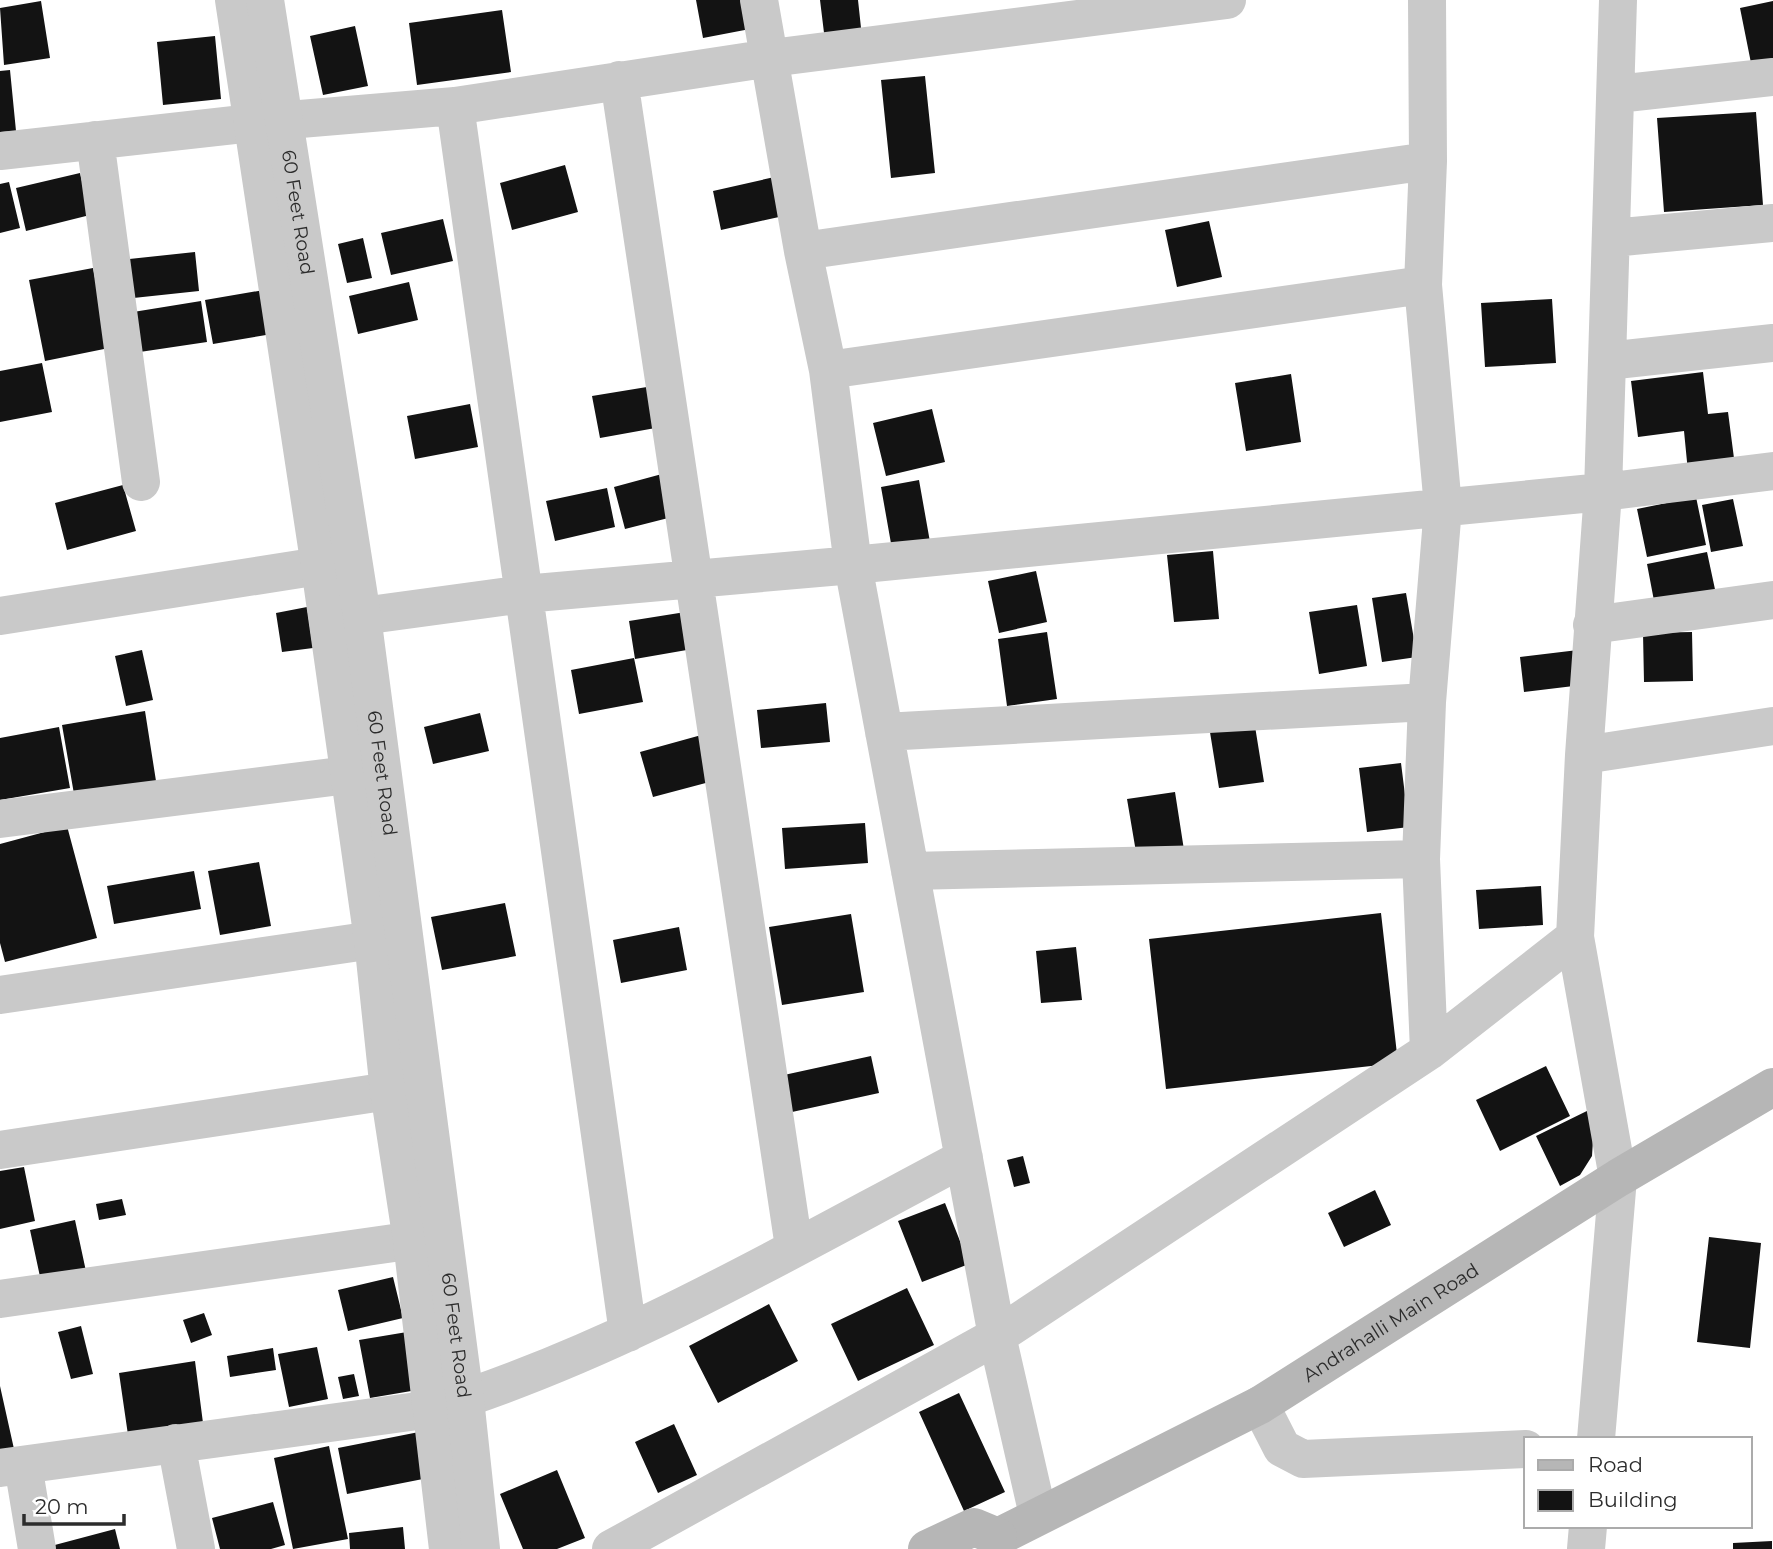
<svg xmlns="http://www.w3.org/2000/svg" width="1773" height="1549" viewBox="0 0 1773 1549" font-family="Montserrat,sans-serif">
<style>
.building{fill:#131313}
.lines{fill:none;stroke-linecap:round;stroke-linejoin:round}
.minor{stroke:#c9c9c9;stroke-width:38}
.tertiary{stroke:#c9c9c9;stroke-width:38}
.secondary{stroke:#b6b6b6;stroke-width:38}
.labels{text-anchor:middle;stroke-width:7;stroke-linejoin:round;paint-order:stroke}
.street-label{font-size:19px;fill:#2c2c2c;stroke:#fff}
</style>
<rect width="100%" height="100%" fill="#fff"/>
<path class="building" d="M696,0H745L750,29L703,38Z
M820,0H858L862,37L825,41Z
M41,1L50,58L4,65L0,8Z
M1773,1V64L1752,68L1740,8Z
M502,10L511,72L417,85L409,23Z
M355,26L368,86L323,95L310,36Z
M215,36L221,99L163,105L157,42Z
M10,70L16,131L0,132V71Z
M925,76L935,173L891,178L881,80Z
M1756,112L1763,205L1664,212L1657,118Z
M565,165L578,212L512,230L500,183Z
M80,173L90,215L26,231L16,188Z
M779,176L788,215L721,230L713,191Z
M9,182L20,228L0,233V184Z
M443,219L453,261L391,275L381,233Z
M1209,221L1222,277L1177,287L1165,230Z
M363,238L372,278L347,283L338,244Z
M195,252L199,291L124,299L120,260Z
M93,268L109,348L45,361L29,280Z
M409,282L418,320L358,334L349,296Z
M264,290L272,334L213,344L205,300Z
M1552,299L1556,363L1485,367L1481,303Z
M201,301L207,342L133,353L127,313Z
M42,363L52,412L0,422V371Z
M1703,372L1708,414L1728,412L1735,466L1688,472L1684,431L1638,437L1631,381Z
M1291,374L1301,442L1246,451L1235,383Z
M653,386L661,427L600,438L592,396Z
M470,404L478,447L415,459L407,416Z
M932,409L945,462L886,476L873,423Z
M673,471L684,514L625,529L614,487Z
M919,480L930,542L892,549L881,487Z
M123,485L136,531L67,550L55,503Z
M607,488L615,527L555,541L546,501Z
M1696,497L1706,545L1647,557L1637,509Z
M1733,499L1743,546L1711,552L1702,505Z
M1213,551L1219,619L1174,622L1167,555Z
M1707,552L1716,594L1655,606L1647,564Z
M1036,571L1047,622L999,633L988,581Z
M1406,593L1417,657L1382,662L1372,598Z
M1357,605L1367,666L1319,674L1309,612Z
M307,607L313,648L282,652L276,613Z
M698,610L704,647L635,659L629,621Z
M1047,632L1057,699L1007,706L998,639Z
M1692,632L1693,681L1644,682L1643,633Z
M142,650L153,700L126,706L115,656Z
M1578,650L1582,685L1524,692L1520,657Z
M634,658L643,702L579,714L571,670Z
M826,703L830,742L761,748L757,710Z
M145,711L156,781L74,794L62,725Z
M480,713L489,751L433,764L424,727Z
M1254,720L1264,782L1219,788L1209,726Z
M59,727L70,788L0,800V738Z
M705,734L717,780L653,797L640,752Z
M1401,763L1409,827L1367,832L1359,768Z
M1175,792L1184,850L1137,858L1127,799Z
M865,823L868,863L785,869L782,828Z
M67,826L97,938L5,962L0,943V844Z
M259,862L271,926L220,935L208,871Z
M194,871L201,909L114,924L107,886Z
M1541,886L1543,925L1479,929L1476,890Z
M505,903L516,956L442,970L431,917Z
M1381,913L1398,1063L1166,1089L1149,939Z
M851,914L864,992L782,1005L769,927Z
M679,927L687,970L621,983L613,940Z
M1076,947L1082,1000L1041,1003L1036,951Z
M871,1056L879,1093L792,1112L784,1075Z
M1546,1066L1570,1116L1500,1151L1476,1100Z
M1595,1107L1592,1156L1580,1175L1560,1186L1536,1136Z
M1023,1156L1030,1183L1014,1187L1007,1160Z
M24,1167L35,1221L0,1229V1171Z
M1375,1190L1391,1225L1344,1247L1328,1213Z
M122,1199L126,1215L99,1220L96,1204Z
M945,1203L969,1264L922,1282L898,1221Z
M75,1220L87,1276L42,1286L30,1230Z
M1709,1237L1761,1243L1750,1348L1697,1342Z
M393,1277L403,1318L348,1331L338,1290Z
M907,1288L934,1345L858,1381L831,1324Z
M769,1304L798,1361L718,1403L689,1346Z
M204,1313L212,1335L191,1343L183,1320Z
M81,1326L93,1374L71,1379L58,1332Z
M413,1331L423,1389L370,1398L359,1340Z
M317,1347L328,1399L289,1407L278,1354Z
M273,1348L276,1370L230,1377L227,1356Z
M195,1361L203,1423L128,1435L119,1373Z
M354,1374L359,1396L343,1399L338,1377Z
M0,1386L14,1449L0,1452Z
M959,1393L1005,1492L964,1511L919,1412Z
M674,1424L697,1475L658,1493L635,1442Z
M419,1432L428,1478L347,1494L338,1448Z
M329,1446L348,1539L293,1549L274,1458Z
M557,1470L585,1538L557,1549H523L500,1494Z
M273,1502L285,1545L271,1549H220L212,1518Z
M403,1527L405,1549H350L349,1533Z
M115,1529L120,1549H52L51,1546Z
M1772,1541V1549H1733V1543Z"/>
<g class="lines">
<path class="minor" d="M759,0L803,251L828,370L853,565L997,1336L1038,1515
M1427,0L1428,161L1423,285L1443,507L1427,702L1421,859L1429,1051
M619,80L794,1247
M1617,94L1773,77
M455,106L628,1333
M95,140L141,482
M0,151L252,123L455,106L771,58L1227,0
M1612,238L1773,223
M803,251L1428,161
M1607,361L1773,343
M828,370L1423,285
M0,616L351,561
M331,624L362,616L524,594L853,565L1603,492L1773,471
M1592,625L1773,600
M884,732L1427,702
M1584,755L1773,726
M0,819L348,775
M910,871L1421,859
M0,995L373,940
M0,1150L389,1091
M0,1299L443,1236
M1260,1405L1282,1448L1303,1459L1526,1449
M1596,1439L1618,1178L1575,937L1584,755L1603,492L1618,0
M176,1443L196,1549
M23,1465L37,1549
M0,1468L432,1409C620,1351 791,1249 964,1158
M611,1549L997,1336L1429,1051L1575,937
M1586,1549L1588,1526"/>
<g class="tertiary">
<path d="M234,0L320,567L373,940L389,1091L412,1241L448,1549"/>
<path id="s1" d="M265,0L362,616L465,1399L481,1549"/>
</g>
<g class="secondary">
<path id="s2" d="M998,1537L1260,1405L1618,1178L1773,1087"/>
<path d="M927,1549L974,1527L998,1537"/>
</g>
</g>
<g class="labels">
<g class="street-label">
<text dy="7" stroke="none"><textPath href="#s1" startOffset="215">60 Feet Road</textPath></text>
<text dy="7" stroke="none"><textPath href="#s1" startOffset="782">60 Feet Road</textPath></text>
<text dy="7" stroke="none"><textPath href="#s2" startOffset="448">Andrahalli Main Road</textPath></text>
<text dy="7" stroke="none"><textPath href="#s1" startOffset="1349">60 Feet Road</textPath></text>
</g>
</g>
<rect x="1524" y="1437" width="228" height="91" fill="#ffffff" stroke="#ababab" stroke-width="2"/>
<rect x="1538" y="1460" width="35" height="10" fill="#b6b6b6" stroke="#ababab" stroke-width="2"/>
<text x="1588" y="1472" font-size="21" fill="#2c2c2c">Road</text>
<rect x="1538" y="1490" width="35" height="21" fill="#131313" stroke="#ababab" stroke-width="2"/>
<text x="1588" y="1507" font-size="21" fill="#2c2c2c">Building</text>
<path d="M24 1514v10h100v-10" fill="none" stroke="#2c2c2c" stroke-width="3.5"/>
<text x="35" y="1514" font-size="21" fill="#2c2c2c" stroke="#ffffff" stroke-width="5" paint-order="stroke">20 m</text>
</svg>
